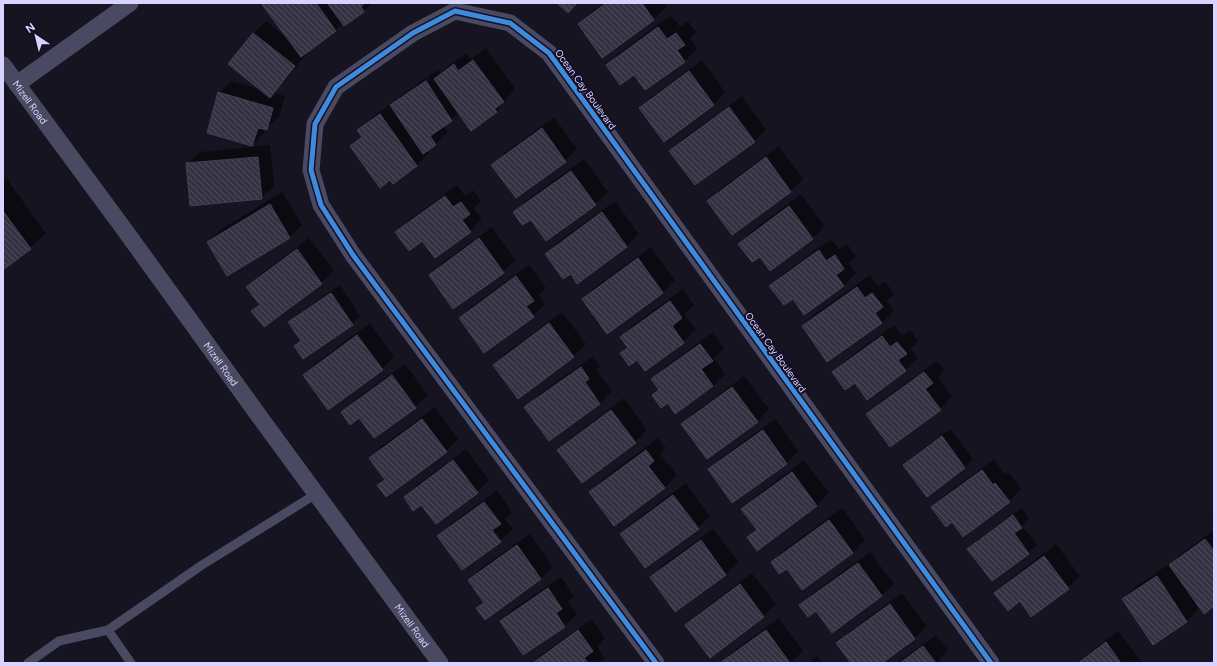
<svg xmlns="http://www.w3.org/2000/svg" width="1217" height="666" viewBox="0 0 1217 666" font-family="Figtree,sans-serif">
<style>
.shadow{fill:#0007;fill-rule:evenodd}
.building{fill:url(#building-back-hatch);stroke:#433f54}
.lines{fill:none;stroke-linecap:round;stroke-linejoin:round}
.service{stroke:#4a4962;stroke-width:9}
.minor{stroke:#4a4962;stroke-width:17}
.cycleway-casing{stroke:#130f26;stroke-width:8}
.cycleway{stroke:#408adc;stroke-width:5}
.labels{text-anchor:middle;stroke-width:4;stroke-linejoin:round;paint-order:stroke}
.street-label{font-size:10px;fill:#d9d4ff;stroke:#130f26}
</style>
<defs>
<pattern id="building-back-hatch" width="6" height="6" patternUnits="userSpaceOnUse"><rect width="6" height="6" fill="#343243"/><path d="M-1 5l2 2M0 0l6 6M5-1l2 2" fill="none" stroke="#514f5f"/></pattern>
</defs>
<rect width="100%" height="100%" fill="#161421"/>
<path class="shadow" d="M262,3H372L364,11L344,25L343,23L336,30L305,52L307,53L282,85L274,93L285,96L279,117L265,129L264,133L252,145L219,93L231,81L260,89L229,64L254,33L266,21L287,38Z
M603,3H663L666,7L654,19L602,56L579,24L591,12Z
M671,15L680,27L688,21L696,32L690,39L697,49L685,61L646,89L634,73L607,65L619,53Z
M486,48L515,89L507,97L508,99L496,111L459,113L451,120L444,126L448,132L436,144L427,150L429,153L417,165L393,182L351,146L362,135L359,130L371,118L393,102V103L404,93L438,70L441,73L447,67L466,53L471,59ZM429,78L430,79L404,97V94Z
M702,60L725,92L713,105L640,108L653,96Z
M742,96L766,129L754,142L671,151L683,139Z
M554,117L577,149L565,161L516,197L493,165L505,153Z
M270,145L274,186L261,198L187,164L200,152Z
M779,146L803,179L791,191L732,234L708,201L720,189Z
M584,159L608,192L595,204L531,218L514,212L527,200Z
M6,178L46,233L30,248L3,268V180Z
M457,185L465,196L473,190L481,201L474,208L482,219L470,231L422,240L397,233L409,220Z
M282,192L302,225L290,237L227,275L208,242L220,230Z
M801,194L825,226L813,238L770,270L760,255L739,244L751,232Z
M615,201L639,234L627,246L578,282L571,273L546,254L558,242Z
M492,227L515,260L503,272L430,275L442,263Z
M309,238L334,271L321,283L264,326L253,311L260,304L248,287L260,275Z
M831,239L839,249L847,244L856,256L849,263L856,273L844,285L805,313L793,297L771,286L783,274Z
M651,247L675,280L663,292L607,332L583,299L595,287Z
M529,265L546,288L539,295L545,304L533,316L460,318L472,306Z
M870,275L878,286L885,281L894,294L887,301L894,311L882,323L803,326L815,314Z
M340,285L360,316L352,324L303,357L296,346L302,340L289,322L298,314Z
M683,289L694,305L684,314L696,330L683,342L646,369L637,358L622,353L628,347L621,337L633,325Z
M562,312L586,344L573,357L494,365L506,353Z
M370,323L394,357L382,369L328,408L304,375L316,363Z
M894,325L902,336L910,330L918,341L911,349L918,358L905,370L855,382L833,372L846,360Z
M713,332L724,348L714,358L725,374L713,386L676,412L668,402L653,396L660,389L653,379L665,367Z
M593,356L600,366L596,370L612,391L600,403L549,440L526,407L538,395Z
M937,361L944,370L938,377L952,397L940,409L868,414L880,402Z
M405,364L428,395L415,407L342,412L355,400Z
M744,376L769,409L757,422L683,424L695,412Z
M624,398L647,430L635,442L558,450L571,438Z
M435,407L458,439L446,451L378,485L385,478L370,458L382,446Z
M775,419L798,451L786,464L709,469L722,457Z
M950,429L973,459L965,467L927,496L904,465L912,457Z
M658,438L666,448L660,454L677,475L665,488L590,492L602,480Z
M466,449L489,480L477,492L421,503L405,498L417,485Z
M994,459L1005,474L1008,472L1021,489L1009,502L952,521L933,508L945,495Z
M804,460L829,493L817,505L758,549L749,537L757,528L743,509L755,497Z
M686,483L710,516L698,528L621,534L633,522Z
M497,490L512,512L505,519L513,529L500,541L462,568L439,536L451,524Z
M842,508L865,540L853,552L803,589L787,568L772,562L784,550Z
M1022,508L1029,519L1022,526L1037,545L1028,553L992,580L969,549L977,540Z
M1214,516V524L1211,520Z
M713,529L738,562L726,574L675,611L651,578L663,565Z
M1214,530V605L1197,602L1195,603L1199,609L1187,621L1153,644L1123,599L1135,587L1169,564L1170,565L1182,553Z
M530,534L553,567L541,579L478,608L484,602L469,581L481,568Z
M1056,544L1080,576L1068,588L1020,600L995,593L1008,581Z
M870,552L894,584L881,596L816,610L801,605L813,593Z
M752,573L776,604L763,616L687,625L699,613Z
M561,577L574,596L568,602L577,614L564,626L523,654L501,621L513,609Z
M902,593L927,626L915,638L880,663H852L838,643L850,631Z
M779,618L803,651L790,663H721L730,654Z
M591,619L605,638L597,647L605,658L600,663H533L540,656Z
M1118,631L1142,662L1141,663H1076Z
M936,635L948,650L939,659L941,663H897Z
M817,656L822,663H808Z"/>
<path class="building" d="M261,3H316L336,31L301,57Z
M327,3H365L361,6L364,12L344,26Z
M557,3H577L568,13Z
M606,3H642L654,20L602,58L578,24Z
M658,27L667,39L676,33L685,45L677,50L685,62L645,90L634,75L620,85L606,65Z
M253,33L295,66L270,98L228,64Z
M473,60L504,102L494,109L497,112L471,131L434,79L454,64L458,71Z
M689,71L714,105L664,142L639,108Z
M426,81L452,121L430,136L436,145L423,154L390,105Z
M218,92L273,108L267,130L258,128L252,146L207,133Z
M729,107L755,142L695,185L669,151Z
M380,114L417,166L393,184L390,180L380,188L350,146L362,137L357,130Z
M542,128L566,162L516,198L491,165Z
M258,157L262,199L190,206L186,163Z
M766,157L791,192L732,235L707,201Z
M571,171L596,205L546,241L531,220L522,225L513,212Z
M445,196L453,207L461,202L470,214L462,220L471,232L435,258L422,241L409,251L395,232Z
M270,204L290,238L227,276L207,242Z
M789,206L813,239L770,271L760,257L752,262L738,244Z
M3,211L31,249L3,270Z
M602,212L627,247L577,284L571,274L563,279L545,254Z
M479,238L504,273L453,309L429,275Z
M297,249L322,284L264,327L251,311L260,305L246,287Z
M819,250L826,261L835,255L844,269L836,275L844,286L804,315L793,299L784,305L769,286Z
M638,258L663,293L607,334L582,299Z
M516,276L534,301L526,306L534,317L484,353L459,318Z
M857,287L865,298L872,293L883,307L875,313L882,323L827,362L802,326Z
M331,293L353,325L303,359L294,346L301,341L288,322Z
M670,301L682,318L672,326L684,343L645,371L637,360L629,366L620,353L628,348L620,337Z
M549,323L574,357L518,399L493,365Z
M357,335L383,370L328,410L303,375Z
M882,336L890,347L897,342L907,354L898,360L906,371L867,400L855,383L845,390L832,372Z
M700,344L713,361L701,369L713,386L675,414L668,403L661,408L652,395L659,390L651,379Z
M581,367L589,379L585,382L600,404L549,441L524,407Z
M924,372L933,383L925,389L941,410L890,447L866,414Z
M392,375L416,408L374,438L359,418L350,425L341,412Z
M732,387L758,422L707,459L681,424Z
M611,410L636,443L582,483L557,450Z
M422,419L447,452L386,497L377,485L385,480L369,458Z
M763,430L787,464L732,503L708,469Z
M942,436L965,468L927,497L903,465Z
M646,450L654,461L648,466L665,488L614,526L589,492Z
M453,460L478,493L436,524L421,505L413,511L404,497Z
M982,470L993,485L995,483L1010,502L963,537L952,522L946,527L931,507Z
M792,472L817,506L757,551L747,537L757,530L741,509Z
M673,495L699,529L645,568L620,534Z
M484,502L501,524L492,530L501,542L462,570L437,536Z
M1013,515L1022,528L1014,533L1029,554L992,581L967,549Z
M829,520L853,553L802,590L787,569L779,574L771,562Z
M1205,539L1214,551V606L1204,614L1169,565Z
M701,540L726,575L675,612L650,577Z
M517,545L541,579L485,620L476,608L484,603L468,580Z
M1044,556L1069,589L1031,617L1020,601L1008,611L994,593Z
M858,563L882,596L832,633L816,611L808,617L799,605Z
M1157,576L1187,622L1153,645L1122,599Z
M740,584L764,617L710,658L685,625Z
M548,588L562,609L556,613L565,627L523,655L500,621Z
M890,604L915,639L882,663H851L836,643Z
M578,630L593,651L584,658L588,663H533Z
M766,630L790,663H720Z
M1106,642L1121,663H1078Z
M923,646L936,663H900Z"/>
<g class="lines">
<path class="service" d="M108,630L131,663
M28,663L59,641L108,630L202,565L316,494"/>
<g class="minor">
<path id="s1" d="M3,65L124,229L259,416L440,663"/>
<path d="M17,84L130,3"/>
<path d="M656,663L353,255L321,205L311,170L315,124L336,87L413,33L455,11L510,23L549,53L991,663"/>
</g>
<defs>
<path id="cycleway" d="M656,663L353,255L321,205L311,170L315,124L336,87L413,33L455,11L510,23L549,53L991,663"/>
</defs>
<use href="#cycleway" class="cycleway-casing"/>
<use href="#cycleway" class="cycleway"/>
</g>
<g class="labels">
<g class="street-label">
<text transform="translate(586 89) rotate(54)" y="4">Ocean Cay Boulevard</text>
<text dy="4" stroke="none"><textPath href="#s1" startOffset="46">Mizell Road</textPath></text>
<text transform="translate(776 352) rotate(54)" y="4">Ocean Cay Boulevard</text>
<text dy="4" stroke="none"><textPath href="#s1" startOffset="370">Mizell Road</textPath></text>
<text dy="4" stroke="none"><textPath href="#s1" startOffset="694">Mizell Road</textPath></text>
</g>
</g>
<rect width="1217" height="666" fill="none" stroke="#d9d4ff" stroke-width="8"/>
<g transform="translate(36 36) rotate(325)" stroke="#130f26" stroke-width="3" paint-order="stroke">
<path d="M0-3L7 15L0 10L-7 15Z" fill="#d9d4ff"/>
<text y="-6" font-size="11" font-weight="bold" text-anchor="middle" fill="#d9d4ff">N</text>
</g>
</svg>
